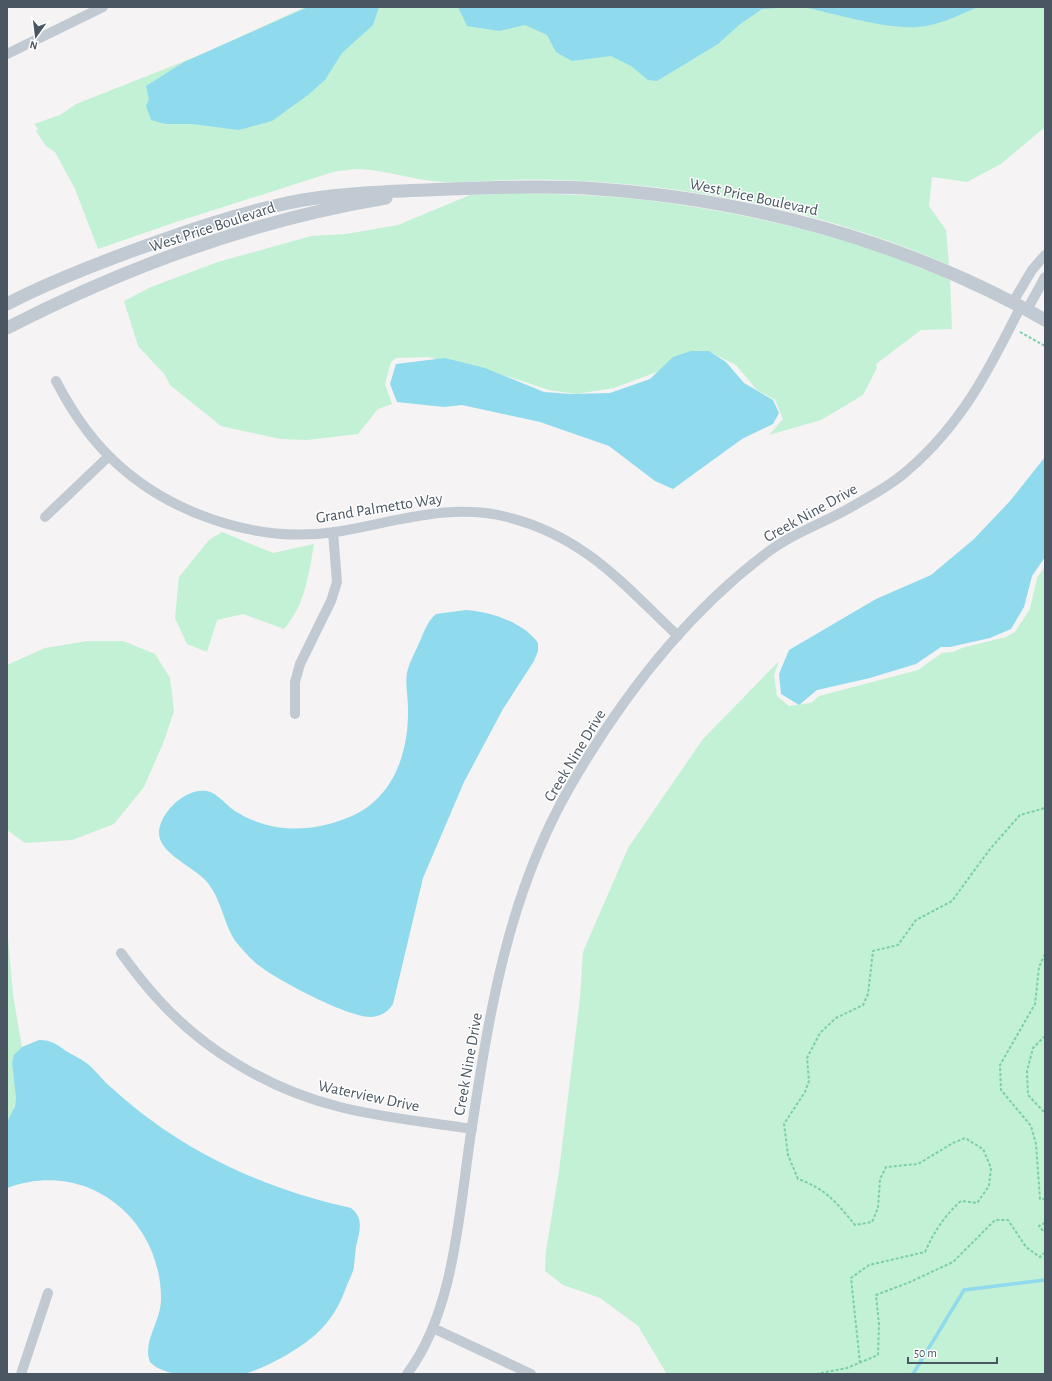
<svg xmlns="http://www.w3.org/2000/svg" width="1052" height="1381" viewBox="0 0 1052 1381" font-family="'Alegreya Sans',sans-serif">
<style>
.green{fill:#c3f1d5}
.water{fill:#90daee}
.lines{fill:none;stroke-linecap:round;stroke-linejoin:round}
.stream{stroke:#90daee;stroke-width:3.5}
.path{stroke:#7ad0a6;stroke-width:2;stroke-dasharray:3 2;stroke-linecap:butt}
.minor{stroke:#c1cad2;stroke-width:10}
.tertiary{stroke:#c1cad2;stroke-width:13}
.labels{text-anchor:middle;stroke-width:3;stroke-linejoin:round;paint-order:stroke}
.street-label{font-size:16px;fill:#4a5661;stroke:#fff}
</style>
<rect width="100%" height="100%" fill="#f5f3f3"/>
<path class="green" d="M305,7H1045V127L1001,164L967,182L932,177L929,206L946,230L949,265C834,215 709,188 584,181C560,180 535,179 511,180C489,180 467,183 445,182C416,181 387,170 358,169C350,169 341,171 333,172L176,222L98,249L75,189L55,152L46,146L36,131L38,129L34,124L60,115L76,104L205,53Z
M512,193C556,194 601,195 645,200C719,209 791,224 862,246C892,255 921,268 950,280L952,329L921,330L876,364L877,368L863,395L821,420L769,435L783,419L775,400L757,390L736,365L710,352L614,388L576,394L549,390L513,378L460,366L428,357L396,358L391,362L385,384L392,404L378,409L358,434L307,440L280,439L221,426L170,385L165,375L138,346L124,301L151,287L218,262L311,236L346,234L398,225L470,195Z
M222,532L273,553L314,544C309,573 305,606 284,629L243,614L217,620L207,652L187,644L175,618L179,577L209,540Z
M1045,566V1374H667L638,1326L600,1298L563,1285L545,1271L546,1251L559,1171L580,998L583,952L628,848L703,739L779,661L774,675L777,696L789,706L811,703L819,696L918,670L942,653L953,652L962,648L1006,637L1015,632L1030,609L1037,578Z
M88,641H123L155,654L170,678L174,711L164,741L144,787L114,824L72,840L25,843L7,830V665L45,648Z
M7,926L13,995L22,1047C4,1067 18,1076 16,1098C15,1107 11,1114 7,1122Z"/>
<path class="water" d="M308,7H379L373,25L342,53L325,80L308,95L272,121L239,130L192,124H166L151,120L146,106L149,99L146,86L184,62Z
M458,7H796L762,9L739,25L718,44L657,81L648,80L631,66L611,56L572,61L556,52L547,35L525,25L499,31L467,26Z
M803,7H978C959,15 938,26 917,27C883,29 837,14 803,7Z
M691,351H709L726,362L744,383L773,400L779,413L773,424L742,439L673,489L655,481L609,446L540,422L462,405L444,407L397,402L390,384L396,364L445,358L485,368L544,392L571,394L610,393L650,379L673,357Z
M1045,457V557L1032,576L1024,607L1011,629L990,638L950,647H941L916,664L870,678L817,690L799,705L781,694L779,674L789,650L876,599L931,575L974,539L1010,501Z
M466,610C491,612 523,622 538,643V651L534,661L503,709L464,782L423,878L393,1004C388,1012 380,1017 370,1017C346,1016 281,982 261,967C252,961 243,950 236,942C223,923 222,900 207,882C193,865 152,852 160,826C165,808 187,788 207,791C216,792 227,806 235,811C271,834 313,833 352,816C394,797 409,752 408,708C408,697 405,684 407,673C409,662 416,651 420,641C425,630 427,622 436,614Z
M39,1040C52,1040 56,1044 66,1051C74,1056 82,1059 89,1065C98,1073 104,1082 113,1089C181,1151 262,1188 351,1208C365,1219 359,1232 356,1247C355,1253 355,1259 354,1265C354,1271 350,1278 347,1285C334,1322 316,1338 283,1357C269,1364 256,1372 241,1374C228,1376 214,1374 202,1374C184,1374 164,1376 150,1362C142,1342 161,1321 161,1300C162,1218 86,1158 7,1188V1122L15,1106L16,1097L12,1063L14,1055L22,1047Z"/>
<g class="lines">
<path class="stream" d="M913,1374L964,1290L1045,1280"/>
<path class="path" d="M1020,332L1045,346
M1045,954L1039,967L1035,1004L1000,1065L1001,1090L1031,1126L1036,1144L1040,1199H1045
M1045,1036L1033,1048L1027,1071L1028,1095L1045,1113
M1045,1223L1039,1226L1045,1233
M860,1363L851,1278L869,1265L925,1252C934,1232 944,1216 961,1201L977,1203L989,1186L991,1168L983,1149L965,1138L953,1143L918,1164L886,1167L880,1179L878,1208L872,1222L855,1225C836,1202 826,1189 798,1179L788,1155L784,1124L805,1092L809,1081L807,1058L820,1033L836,1018L863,1005L868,994L873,951L898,945L916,920L952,901L990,849L1020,815L1045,808
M816,1374L847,1368L878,1355L879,1324L876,1295L910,1282L953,1262L995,1220H1008L1026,1247L1040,1257L1045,1252"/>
<path class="minor" d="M7,54L103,7
M1013,302L1032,270L1045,255
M1027,310L1045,277
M56,381C70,408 86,433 108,455C164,512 255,544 335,532C392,523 449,502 507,517C584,536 623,584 678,636
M45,517L109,456
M295,714V682L300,664L331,601L337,582L333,532
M121,953C132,968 144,984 157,998C204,1051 271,1090 340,1107C383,1118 428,1122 472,1129
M433,1328L531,1374
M21,1374L48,1293
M407,1374C455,1311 459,1210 471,1133C489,1014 507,899 567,792C617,704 683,617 764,555C793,532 828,522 860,502C876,493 894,483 908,470C962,424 990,368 1021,306"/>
<path class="tertiary" d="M7,304C55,279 106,260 157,242C204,225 253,209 303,200C352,192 400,191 449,189C494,187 539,186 585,188C746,198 904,240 1045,320
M7,328C126,267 253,220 386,198"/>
</g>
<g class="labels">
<g class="street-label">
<text transform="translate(754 196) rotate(12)" y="6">West Price Boulevard</text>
<text transform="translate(212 226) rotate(-18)" y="6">West Price Boulevard</text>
<text transform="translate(379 507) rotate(-9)" y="6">Grand Palmetto Way</text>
<text transform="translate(810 512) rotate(-29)" y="6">Creek Nine Drive</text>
<text transform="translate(574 755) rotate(-59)" y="6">Creek Nine Drive</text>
<text transform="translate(467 1064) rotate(-80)" y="6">Creek Nine Drive</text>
<text transform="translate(369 1095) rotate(12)" y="6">Waterview Drive</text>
</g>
</g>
<rect width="1052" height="1381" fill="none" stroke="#4a5661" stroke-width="16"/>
<g transform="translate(36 36) rotate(194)" stroke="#ffffff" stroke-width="3" paint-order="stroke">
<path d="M0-3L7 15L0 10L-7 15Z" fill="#4a5661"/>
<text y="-6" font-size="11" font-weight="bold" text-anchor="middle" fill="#4a5661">N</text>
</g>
<path d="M908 1357v6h89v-6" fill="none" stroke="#4a5661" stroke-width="2"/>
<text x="914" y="1357" font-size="12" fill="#4a5661" stroke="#ffffff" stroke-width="3" paint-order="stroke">50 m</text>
</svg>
